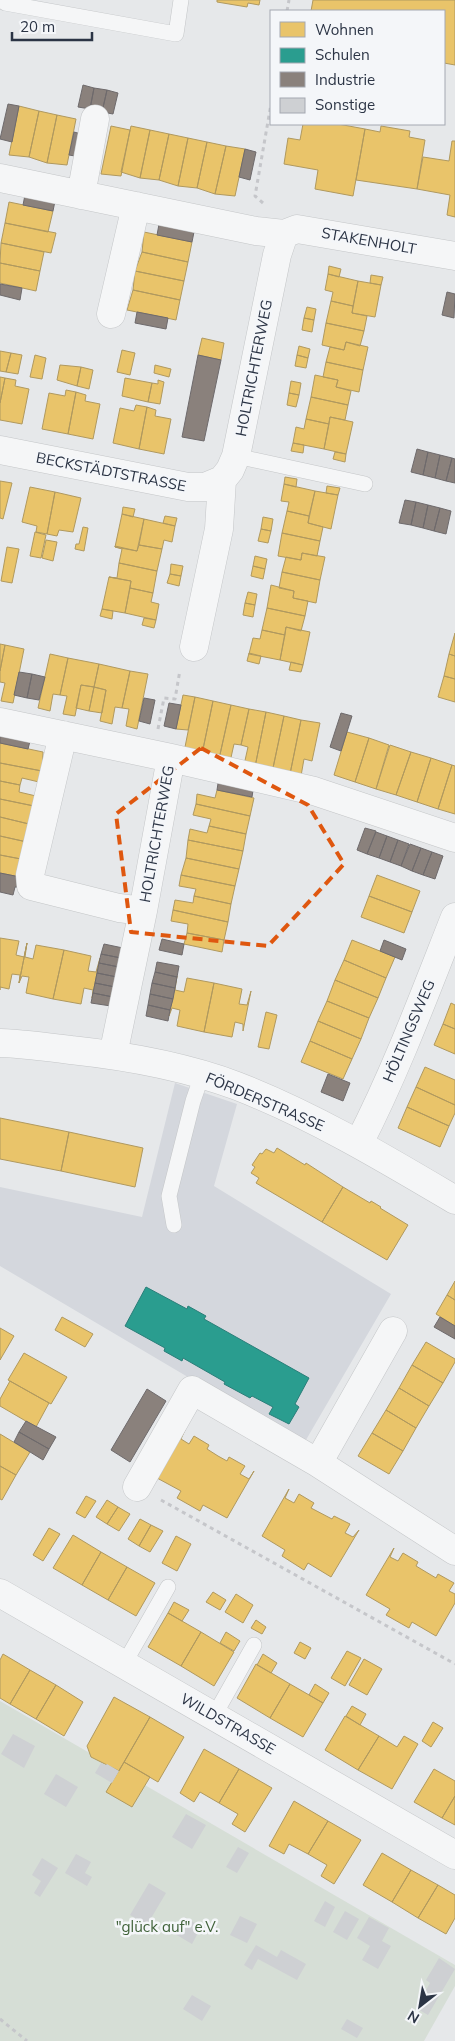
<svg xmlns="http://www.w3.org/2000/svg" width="455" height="2041" viewBox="0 0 455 2041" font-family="Mulish,sans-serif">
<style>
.built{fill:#d4d7dd}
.green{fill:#d6ded6}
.homes{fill:#e9c46a;stroke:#b0995f}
.schools{fill:#2a9d8f;stroke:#2a7e79}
.industry{fill:#8a817c;stroke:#6e6a6c}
.building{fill:#ced0d3}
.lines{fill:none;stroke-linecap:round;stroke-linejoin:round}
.lane-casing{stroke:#c4c6c8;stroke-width:16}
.street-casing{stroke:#c4c6c8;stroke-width:29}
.path{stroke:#c5c6ca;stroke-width:3;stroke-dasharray:4 4;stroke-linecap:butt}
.lane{stroke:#f5f6f7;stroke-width:15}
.street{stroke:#f5f6f7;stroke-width:28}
.marked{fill:none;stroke:#df570f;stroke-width:4;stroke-dasharray:10 6;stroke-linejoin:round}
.labels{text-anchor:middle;stroke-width:5;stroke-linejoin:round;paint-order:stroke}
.street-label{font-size:15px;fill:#2b3445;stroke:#f4f6f9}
.park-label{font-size:15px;fill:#3f6138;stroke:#f4f6f9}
</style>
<rect width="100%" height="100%" fill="#e6e8ea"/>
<path class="built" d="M175,1083L237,1104L214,1186L391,1294L303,1445L0,1266V1187L142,1217Z"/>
<path class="green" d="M0,1701L455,1965V1986L424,2041H0Z"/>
<path class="homes" d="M217,0H260L259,5L248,3L247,7L217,2Z
M313,0H455V65L444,63V11H311Z
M19,106L39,111L29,157L9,155Z
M39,111L57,115L47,163L29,157Z
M57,115L76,119L67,165L47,163Z
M303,124H338L365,129L353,196L315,189L318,170L284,164L288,138L300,140Z
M111,126L130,130L121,176L101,174Z
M131,126L150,130L140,178L121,172Z
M381,126L410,131L409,137L425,140L417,189L356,180L365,129L380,132Z
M150,130L169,134L159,180L140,178Z
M169,134L188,138L178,186L159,180Z
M188,138L207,142L197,188L178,186Z
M452,141H455V217L447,215L450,195L417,189L423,157L449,161Z
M207,142L226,146L215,194L197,188Z
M226,146L245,149L235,196L215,194Z
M9,202L53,211L48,232L5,223Z
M5,223L56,233L51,253L1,243Z
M144,232L192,242L188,262L142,252Z
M1,243L44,252L40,271L0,263Z
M142,252L188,262L184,281L135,271Z
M0,263L40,271L36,291L0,283Z
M329,266L341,269L339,277L328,274Z
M135,271L184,281L180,300L133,290Z
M328,274L358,281L353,306L331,301L333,292L325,290Z
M371,275L383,277L381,285L370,283Z
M358,281L381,285L375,317L352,313Z
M133,290L180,300L176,320L127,310Z
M331,301L353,306L352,313L367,316L364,331L326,323Z
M307,307L316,309L314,320L304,318Z
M304,318L314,320L312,332L302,330Z
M326,323L364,331L360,346L346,342L344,350L322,345Z
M202,338L224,343L221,360L198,355Z
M346,342L368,347L363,370L326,362L330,347L344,350Z
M299,346L310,349L308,358L297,355Z
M122,350L135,353L130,375L117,372Z
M0,351L11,353L6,372L0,371Z
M11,353L22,355L18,374L6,372Z
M35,355L46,358L42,379L30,377Z
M297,355L308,358L306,368L295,366Z
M326,362L363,370L359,392L336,387L338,380L323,377Z
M60,365L81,367L77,386L57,380Z
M155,365L171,369L169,377L154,373Z
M81,367L93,370L89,389L77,386Z
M315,375L338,380L336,387L351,391L348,405L311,397Z
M0,377L5,378L0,403Z
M5,378L16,380L15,386L29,389L22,424L0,420V403Z
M125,378L152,383L148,402L122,396Z
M158,380L164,382L160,404L148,402L152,383L158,384Z
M291,381L301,383L299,395L289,393Z
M66,390L76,392L68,434L42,429L49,393L65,396Z
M76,392L86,395L85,401L100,404L93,439L68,434Z
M289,393L299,395L296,407L287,405Z
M311,397L348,405L345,420L330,417L329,424L306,419Z
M136,405L147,407L139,449L113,443L120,408L134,411Z
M147,407L156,410L155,416L171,419L164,454L139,449Z
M330,417L353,422L346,454L324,449Z
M306,419L329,424L324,449L293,443L296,427L304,429Z
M293,443L304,445L303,453L291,451Z
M335,452L346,454L345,462L333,459Z
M285,477L297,479L296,487L284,484Z
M0,481L12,483L3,519L0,518Z
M284,484L315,491L309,516L287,511L289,502L281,501Z
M327,486L340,488L338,495L326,493Z
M30,487L55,492L47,534L36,532L37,526L22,522Z
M315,491L338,495L331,529L308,523Z
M55,492L81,498L73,532L59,530L57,536L47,534Z
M123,507L135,509L133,517L122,514Z
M287,511L309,516L308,523L323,527L320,541L282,533Z
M122,514L144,519L137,551L115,547Z
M165,516L177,518L175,526L163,523Z
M263,517L273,519L271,531L261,529Z
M144,519L175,526L172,542L164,540L162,549L139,545Z
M83,527L88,528L84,551L75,549L76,544H79Z
M261,529L271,531L268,543L258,541Z
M35,532L46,535L41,558L30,556Z
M282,533L320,541L317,556L302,553L301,560L278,556Z
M46,540L57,542L53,561L42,558Z
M139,545L162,549L157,571L119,563L122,549L115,547V546L137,551Z
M7,547L19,549L12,583L1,581Z
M302,553L325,557L320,580L282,572L286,557L301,560Z
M255,556L267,559L265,569L253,566Z
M119,563L157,571L153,593L130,588L131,581L109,577L117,578Z
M171,564L183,566L181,576L170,574Z
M253,566L265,569L263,579L251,576Z
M282,572L320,580L316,603L293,598L294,591L279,588Z
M170,574L181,576L179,586L167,583Z
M109,577L131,581L125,613L102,609Z
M271,585L294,591L293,598L308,601L305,616L267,608Z
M130,588L153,593L151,602L159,604L156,620L125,613Z
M248,592L257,594L255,605L245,603Z
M245,603L255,605L253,617L243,615Z
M267,608L305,616L301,631L286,627L285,635L262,630Z
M102,609L113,611L112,619L100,616Z
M144,618L156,620L154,628L142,625Z
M286,627L310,632L303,665L280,660Z
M262,630L285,635L280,660L249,654L253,638L260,639Z
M455,633V656L449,654Z
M0,644L5,645L0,671Z
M5,645L24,649L13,703L1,701L5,683L0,682V671Z
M249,653L261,656L259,664L247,661Z
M50,654L68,658L60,695L53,694L50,711L38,708Z
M449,654L455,656V679L444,676Z
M68,658L99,664L94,687L81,685L75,716L63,714L67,696L60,695Z
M291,662L303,665L301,672L289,670Z
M99,664L130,671L122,708L115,707L112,724L100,721L106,690L94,687Z
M130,671L148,674L137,729L126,726L129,709L122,708Z
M444,676L455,679V702L438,697Z
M81,685L94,687L89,711L76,708Z
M94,687L106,690L102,713L89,711Z
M183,695L195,697L188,730L176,729Z
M195,697L213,701L202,754L184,752Z
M213,701L231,705L219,759L202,754Z
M231,705L249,709L241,745L234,744L230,762L219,759Z
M249,709L266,712L255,767L244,765L248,747L241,745Z
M266,712L284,716L273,768L255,767Z
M284,716L301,720L290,774L273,768Z
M301,720L320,723L312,761L304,759L301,776L290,774Z
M347,732L369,738L355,782L334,775Z
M369,738L389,745L376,789L355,782Z
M0,743L43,752L42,771L0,763Z
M390,745L411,752L396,795L376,789Z
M411,752L431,758L417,802L396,795Z
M431,758L452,765L438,809L417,802Z
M0,763L42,771L39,782L22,778L20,785L0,781Z
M452,765L455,766V814L438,809Z
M0,781L20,785L19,792L36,796L34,806L0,799Z
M217,790L254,798L250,816L196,804L197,794L215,798Z
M0,799L34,806L29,824L0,817Z
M196,804L250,816L246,834L209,826L211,819L193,815Z
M0,817L29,824L27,842L0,836Z
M209,826L246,834L243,851L188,840L190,829L207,833Z
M0,836L27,842L21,859L0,855Z
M188,840L243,851L239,869L186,858Z
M0,855L21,859L20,877L0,873Z
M186,858L239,869L235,886L181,875Z
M181,875L235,886L231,904L194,896L196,889L179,886Z
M377,875L420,891L412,912L369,896Z
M194,896L231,904L228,922L173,910L175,900L193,903Z
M369,896L412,912L404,933L361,917Z
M173,910L228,922L224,940L187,933L188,924L171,921Z
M187,933L224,940L222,952L184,944Z
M0,938L19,941L16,955L24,957L27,943L19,983L20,975L12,974L9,989L0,987V990Z
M352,940L395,957L386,978L344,960Z
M27,943L25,957L33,959L36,945L64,950L53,999L26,993L29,977L22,976L19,983Z
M64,950L91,956L88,971L96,972L100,958L92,998L93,990L84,988L81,1004L53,999Z
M344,960L386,978L378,998L335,980Z
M177,976L175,990L184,992L187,978L214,983L204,1032L177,1026L180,1010L172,1008L169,1016Z
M335,980L378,998L369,1018L327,1001Z
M214,983L242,989L239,1004L247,1005L251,991L243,1031V1024L235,1022L232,1037L204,1032Z
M327,1001L369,1018L361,1039L318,1021Z
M451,1003L455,1005V1029L443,1024Z
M266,1012L277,1015L269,1049L258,1047Z
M318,1021L361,1039L352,1059L310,1041Z
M443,1024L455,1029V1054L434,1045Z
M310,1041L352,1059L343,1079L301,1062Z
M425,1067L455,1080V1105L416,1087Z
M416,1087L455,1105V1113L449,1126L407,1107Z
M407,1107L449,1126L440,1147L398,1128Z
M0,1118L69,1132L61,1171L0,1159Z
M69,1132L143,1148L135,1187L61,1171Z
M277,1148L305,1165L306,1163L343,1187L322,1222L256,1183L259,1178L251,1173L255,1167L252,1165L260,1153L262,1154L266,1149L274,1153Z
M343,1187L370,1203L371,1201L381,1207L380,1208L408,1225L387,1260L322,1222Z
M455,1281V1300L447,1295Z
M447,1295L455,1300V1326L436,1314Z
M62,1317L93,1334L85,1347L55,1330Z
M0,1328L14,1336L0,1360Z
M426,1342L455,1359V1362L443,1383L412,1365Z
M24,1353L67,1377L51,1404L8,1380Z
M412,1365L443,1383L429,1406L399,1388Z
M10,1381L49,1403L36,1427L0,1406V1399Z
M399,1388L429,1406L416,1428L386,1410Z
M386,1410L416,1428L403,1451L372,1433Z
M185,1430L181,1439L189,1444L194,1436L209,1445L207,1449L218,1456L227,1461L229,1457L245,1466L240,1474L249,1479L254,1471L227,1518L203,1505L200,1511L177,1498L181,1491L157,1478Z
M372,1433L403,1451L389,1474L358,1456Z
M0,1434L30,1452L16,1475L0,1466Z
M0,1466L16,1475L2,1500L0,1499Z
M289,1489L285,1498L294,1503L299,1494L314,1503L311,1508L332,1519L334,1516L350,1524L345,1533L353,1537L359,1530L331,1577L308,1563L304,1570L282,1556L285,1550L262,1536Z
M86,1496L96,1501L85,1518L76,1513Z
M107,1500L118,1507L107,1524L96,1517Z
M118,1507L130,1514L119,1531L107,1524Z
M140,1519L151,1525L139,1546L128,1539Z
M151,1525L163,1531L150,1552L139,1546Z
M49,1528L60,1534L43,1561L33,1555Z
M73,1535L101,1552L82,1585L53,1568Z
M176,1536L191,1544L177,1571L162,1563Z
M394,1548L390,1557L398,1561L403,1553L418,1562L416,1566L436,1578L438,1574L454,1583L449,1591L455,1594V1603L436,1636L412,1622L409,1628L386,1615L390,1609L366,1595Z
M101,1552L127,1567L108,1600L82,1585Z
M127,1567L155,1583L136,1616L108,1600Z
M213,1592L226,1600L220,1610L206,1602Z
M236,1594L253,1605L243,1623L225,1612Z
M174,1602L189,1610L182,1621L168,1613Z
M168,1613L201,1632L181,1666L148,1647Z
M256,1620L266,1627L262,1634L251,1628Z
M201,1632L234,1652L214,1686L181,1666Z
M226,1632L240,1641L234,1651L220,1643Z
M300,1642L311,1648L305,1659L294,1653Z
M347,1651L361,1658L345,1686L331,1678Z
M3,1654L30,1670L10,1704L0,1698V1660Z
M263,1654L277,1663L271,1673L257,1665Z
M364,1659L382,1669L367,1695L349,1685Z
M256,1664L290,1684L270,1718L237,1698Z
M30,1670L56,1685L36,1719L10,1704Z
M290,1684L323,1703L303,1737L270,1718Z
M315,1684L329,1693L323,1703L309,1695Z
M56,1685L83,1702L64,1736L36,1719Z
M114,1697L150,1717L119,1771L91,1757L87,1746Z
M352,1706L366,1714L360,1725L346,1716Z
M345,1716L379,1736L358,1770L325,1750Z
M150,1717L184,1737L158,1782L124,1762Z
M433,1722L443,1728L431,1747L422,1741Z
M379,1736L397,1747L404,1736L418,1744L392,1789L358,1770Z
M204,1749L239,1769L219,1803L200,1792L194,1802L180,1793Z
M124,1762L150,1777L132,1807L106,1792Z
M239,1769L272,1788L245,1832L232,1824L238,1814L219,1803Z
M434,1769L455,1781V1796L442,1818L414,1802Z
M455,1796V1825L442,1818Z
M294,1801L328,1821L308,1854L289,1844L284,1854L269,1846Z
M328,1821L361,1840L334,1884L321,1876L327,1865L308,1854Z
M382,1853L411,1870L392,1902L363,1885Z
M411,1870L438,1885L418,1918L392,1902Z
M438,1885L455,1895V1918L446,1934L418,1918Z"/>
<path class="schools" d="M146,1287L187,1309L188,1306L206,1316L204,1319L309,1378L295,1404L299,1407L289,1424L269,1414L273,1407L252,1396L250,1398L224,1384L225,1382L183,1358L182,1361L164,1351L165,1348L125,1326Z"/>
<path class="industry" d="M83,85L94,88L90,109L78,107Z
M94,88L107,90L102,112L90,109Z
M107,90L118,93L113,114L102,112Z
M8,104L19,106L12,142L0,139Z
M74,132L85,135L81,157L69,155Z
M245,149L256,152L250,180L239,177Z
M26,190L56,196L53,211L23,205Z
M160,219L195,227L192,242L157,235Z
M0,284L22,288L20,300L0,295Z
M447,292L455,294L454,318L442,315Z
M137,312L168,318L166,329L135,323Z
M198,355L221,360L204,441L182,437Z
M417,449L428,452L423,475L411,472Z
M428,452L440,455L435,478L423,475Z
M440,455L452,458L446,481L435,478Z
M452,458L455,459V483L446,481Z
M405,500L416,502L411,525L399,523Z
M416,502L428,505L423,528L411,525Z
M428,505L440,508L434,531L423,528Z
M440,508L451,511L446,534L434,531Z
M19,672L32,674L27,698L14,695Z
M32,674L45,677L39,700L27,698Z
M144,698L155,700L150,724L139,721Z
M169,703L181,705L176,729L164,726Z
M341,713L352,716L341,751L330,747Z
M0,731L31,737L28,749L0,743Z
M219,777L254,784L252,797L217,790Z
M365,828L376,831L367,854L357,850Z
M376,832L387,836L379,858L367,854Z
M387,836L398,840L390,862L379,858Z
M398,840L409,844L401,866L390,862Z
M410,844L421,848L412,871L401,866Z
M421,848L432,852L423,875L412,871Z
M432,852L443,856L435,879L423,875Z
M0,873L20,877L18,887H15L13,895L0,892Z
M162,939L184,944L182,955L159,950Z
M384,940L406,949L402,960L380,951Z
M104,944L123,948L121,958L101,954Z
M101,954L121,958L119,967L99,963Z
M157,962L179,966L177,977L155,972Z
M99,963L119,967L117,977L97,973Z
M155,972L177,977L175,988L152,983Z
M97,973L117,977L115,987L95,983Z
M95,983L115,987L113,997L93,993Z
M152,983L175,988L173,999L150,994Z
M93,993L113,997L111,1006L91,1003Z
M150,994L173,999L170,1010L148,1005Z
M148,1005L170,1010L168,1021L146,1016Z
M328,1074L350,1083L343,1101L321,1092Z
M440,1317L455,1326V1339L434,1327Z
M147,1389L166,1401L130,1462L111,1450Z
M26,1421L56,1437L49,1449L19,1432Z
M19,1432L49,1449L43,1460L14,1442Z"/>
<path class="building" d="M13,1734L35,1746L24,1768L1,1754Z
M101,1763L106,1765L107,1764L119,1771L112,1783L95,1773Z
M56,1774L78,1787L66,1807L44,1794Z
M186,1814L206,1825L192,1849L172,1837Z
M238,1847L249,1853L237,1873L226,1867Z
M76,1854L91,1862L85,1873L92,1877L87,1886L65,1873Z
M42,1858L58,1868L40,1897L34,1893L41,1881L32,1875Z
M149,1883L166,1893L147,1925L130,1915Z
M325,1901L335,1907L325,1927L314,1921Z
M345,1911L359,1919L347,1940L333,1932Z
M240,1916L257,1924L247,1943L230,1935Z
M185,1917L201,1927L192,1944L175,1934Z
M369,1917L389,1928L382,1941L391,1946L378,1969L362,1960L370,1946L357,1938Z
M256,1945L277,1957L281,1950L306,1964L297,1980L258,1959L252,1970L244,1965Z
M439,1958L455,1969L428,2015L416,2008L430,1983L426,1980Z
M192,1995L211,2006L202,2021L183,2009Z
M347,2019L363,2028L357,2038L341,2029Z"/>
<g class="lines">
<defs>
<path id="lane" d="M6,0L5,3L176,34L181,0
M236,456L365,484
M174,1225L169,1196L193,1101L202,1075
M124,1664L168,1587
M214,1716L254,1645"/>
<path id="street" d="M0,178L256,231L284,234L297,229L455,256
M81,195L95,119
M111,314L136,206
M0,450L188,487H205L222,480
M194,647L219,529L222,480L230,470L236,456L277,255L284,234
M0,722L171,758L314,791L455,838
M63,735L30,875L31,886L119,908L143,911
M0,1043C24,1044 48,1047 71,1050C127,1056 184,1066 237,1086C314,1116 384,1158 455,1200
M113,1055L143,911L171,758
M359,1143C396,1071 425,993 455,917
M393,1331L318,1463L455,1551
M137,1487L192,1390L318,1463
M0,1593L455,1855"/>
</defs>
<use href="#lane" class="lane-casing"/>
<use href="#street" class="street-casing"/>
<path class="path" d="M287,11L289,0
M263,203L255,196L271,104
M158,729L164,698L175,699L180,670
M161,1500L455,1664
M0,2019L27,2041"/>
<use href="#lane" class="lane"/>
<use href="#street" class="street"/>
</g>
<path class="marked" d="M201,748L308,805L344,864L268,946L131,932L116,814Z"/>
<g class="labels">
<g class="street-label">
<text transform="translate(369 241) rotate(10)" y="5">STAKENHOLT</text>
<text transform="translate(254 368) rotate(-79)" y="5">HOLTRICHTERWEG</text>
<text transform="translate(111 472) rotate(11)" y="5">BECKSTÄDTSTRASSE</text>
<text transform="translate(157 834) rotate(-80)" y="5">HOLTRICHTERWEG</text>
<text transform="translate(409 1031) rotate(-67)" y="5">HÖLTINGSWEG</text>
<text transform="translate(265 1102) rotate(23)" y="5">FÖRDERSTRASSE</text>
<text transform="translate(228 1724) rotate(30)" y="5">WILDSTRASSE</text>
</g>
<g class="park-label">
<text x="167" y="1932">"glück auf" e.V.</text>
</g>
</g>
<rect x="270" y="10" width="175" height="115" fill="#f4f6f9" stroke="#a4a8b1"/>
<rect x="280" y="22" width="25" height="15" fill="#e9c46a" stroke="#a4a8b1"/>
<text x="315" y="35" font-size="15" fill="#2b3445">Wohnen</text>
<rect x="280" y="48" width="25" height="15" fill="#2a9d8f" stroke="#a4a8b1"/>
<text x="315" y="60" font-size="15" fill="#2b3445">Schulen</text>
<rect x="280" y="72" width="25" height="15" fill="#8a817c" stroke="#a4a8b1"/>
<text x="315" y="85" font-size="15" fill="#2b3445">Industrie</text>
<rect x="280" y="98" width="25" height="15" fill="#ced0d3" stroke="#a4a8b1"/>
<text x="315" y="110" font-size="15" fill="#2b3445">Sonstige</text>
<g transform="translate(420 2006) rotate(211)" stroke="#f4f6f9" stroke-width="4" paint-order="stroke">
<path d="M0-4L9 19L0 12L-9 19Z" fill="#2b3445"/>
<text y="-8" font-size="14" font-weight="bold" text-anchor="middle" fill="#2b3445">N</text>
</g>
<path d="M12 32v8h80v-8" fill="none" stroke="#2b3445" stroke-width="2.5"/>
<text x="20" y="32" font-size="15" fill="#2b3445" stroke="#f4f6f9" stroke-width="4" paint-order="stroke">20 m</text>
</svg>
